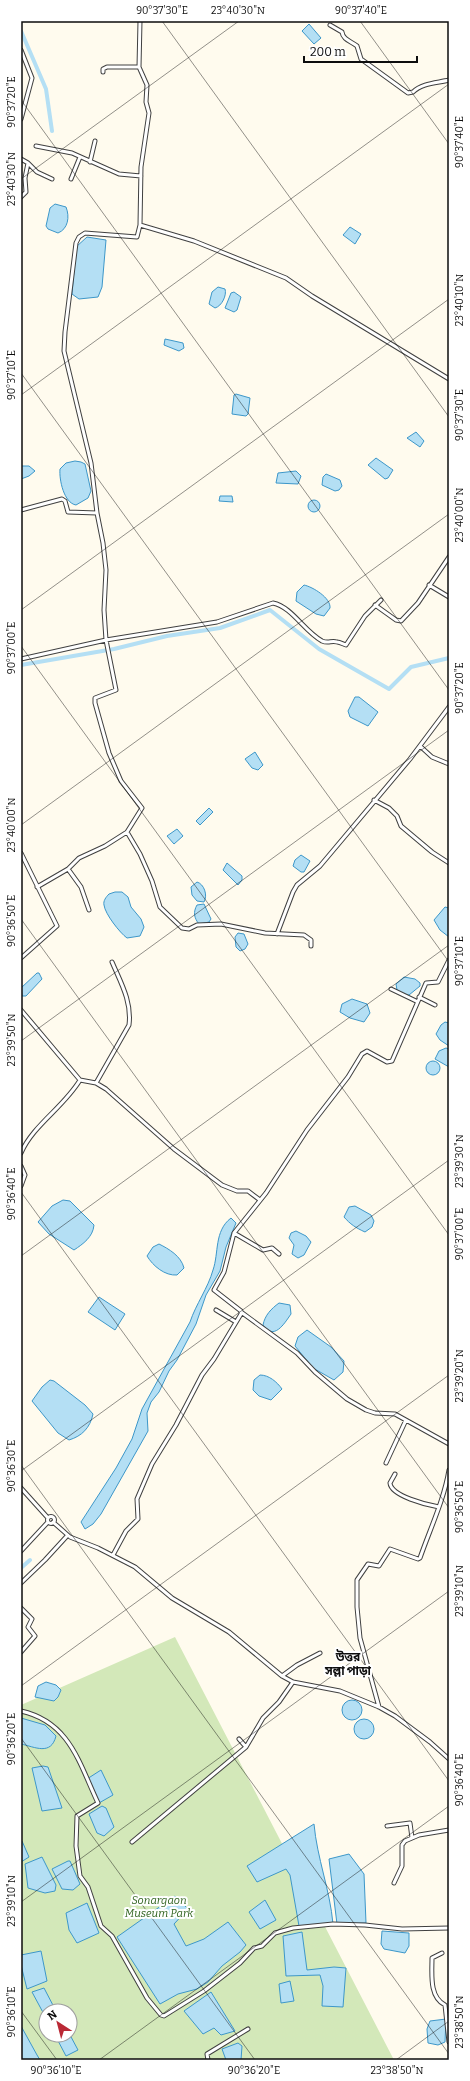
<svg xmlns="http://www.w3.org/2000/svg" width="470" height="2081" viewBox="0 0 470 2081" font-family="Bitter,'Noto Sans Bengali',serif">
<style>
.green{fill:#d3e8b9;fill-rule:evenodd}
.water{fill:#b4dff4;stroke:#3d97c9}
.lines{fill:none;stroke-linecap:round;stroke-linejoin:round}
.canal{stroke:#b4dff4;stroke-width:4}
.minor-casing{stroke:#404040;stroke-width:5}
.minor{stroke:#fff;stroke-width:3}
.ticks{fill:none;stroke:#0d0d0d;stroke-width:1;stroke-opacity:0.45}
.labels{text-anchor:middle;stroke-width:4;stroke-linejoin:round;paint-order:stroke}
.park-label{font-size:11px;font-style:italic;fill:#30631f;stroke:#fff}
.neighbourhood-label{font-size:12px;font-weight:bold;fill:#0d0d0d;stroke:#fff}
.neatline{fill:none;stroke:#0d0d0d;stroke-width:1.5}
.ticks-label{font-size:10px;text-anchor:middle;fill:#0d0d0d}
</style>
<rect width="100%" height="100%" fill="#fffbee"/>
<path class="green" d="M175,1637L394,2060H21V1705ZM46,2011H70V2035H46Z"/>
<path class="water" d="M309,24L321,38L314,44L302,31Z
M55,204L66,207C70,217 68,229 58,233L48,229L46,226L50,208Z
M350,227L361,234L355,244L343,235Z
M87,237L106,240L102,287L98,297L79,299L72,294L76,247Z
M218,287L225,289C227,295 222,306 215,308L209,304L212,292Z
M234,292L241,297L237,310L234,312L225,308L231,293Z
M165,339L183,343L184,348L179,351L164,345Z
M236,394L250,398L248,414L246,416L232,414L234,395Z
M416,432L424,441L420,447L407,438Z
M376,458L393,470L388,478L385,479L368,465Z
M75,461L81,462L85,464L91,491L88,498L76,505C64,503 59,480 60,469L66,463Z
M21,466H29L35,471L29,476L21,479Z
M296,471L301,476L298,484L276,483L278,473Z
M326,474L340,480L342,486L339,490L335,491L322,485L323,477Z
M220,496H232L233,502L219,501Z
M308 506a6 6 0 1 1 12 0a6 6 0 1 1-12 0Z
M304,585C313,587 331,598 330,608L324,616L316,614L296,601L297,592Z
M355,697H359L378,712L368,726L350,717L348,711Z
M255,752L263,765L258,770L252,768L245,759Z
M209,808L213,812L200,825L196,821Z
M177,829L183,836L174,844L167,836Z
M301,855L310,861L304,872H301L293,866L295,860Z
M227,863L242,876V880L238,885L223,870Z
M197,882C204,884 208,895 204,902L197,901L192,895L191,887Z
M115,892H122L128,897L131,907L141,919L144,927L140,936L127,938C120,933 105,914 104,905C103,901 106,897 109,894Z
M204,904L211,919L209,922L199,924C194,918 193,912 197,905Z
M445,907L449,908V937L440,930L434,920Z
M238,933L244,934L248,944L245,949L240,951L236,947L235,937Z
M37,973H39L42,979L26,996H22L21,988Z
M404,977L415,979L420,983V986L409,995H406L397,990L396,984Z
M352,999L367,1004L370,1013L364,1022L350,1018L340,1012L342,1004Z
M445,1022L449,1023V1046L440,1040L436,1034L441,1025Z
M446,1048L449,1049V1067L435,1059L439,1051Z
M426 1068a7 7 0 1 1 14 0a7 7 0 1 1-14 0Z
M63,1200L70,1201L94,1225C93,1237 83,1244 74,1250L49,1234L38,1222L52,1206Z
M355,1206L371,1215L374,1221L372,1227L365,1232C356,1228 350,1224 344,1217L349,1207Z
M231,1218L236,1223L226,1247L220,1271L206,1295L196,1324L177,1360L169,1371L159,1392L151,1402L147,1413L148,1431L101,1514L93,1524L85,1529L81,1522L116,1468L132,1439L142,1409L190,1322C196,1304 208,1288 213,1270C219,1253 214,1231 231,1218Z
M296,1231L306,1236L311,1242L304,1255L298,1258L292,1254L294,1245L289,1238L291,1233Z
M159,1244C169,1249 181,1256 184,1268L177,1275C165,1276 153,1266 147,1256L153,1247Z
M99,1297L125,1314L115,1330L88,1312Z
M279,1303L290,1305L291,1314C284,1324 274,1341 263,1325C265,1315 271,1309 279,1303Z
M307,1330L331,1347L344,1361L343,1372L334,1380L313,1368L295,1346L298,1337Z
M260,1375C269,1375 277,1382 282,1389L271,1400L259,1396L253,1390L254,1380Z
M50,1380L54,1381L85,1405L93,1414C90,1428 82,1436 69,1440L58,1433L32,1401L42,1387Z
M46,1682L56,1685L61,1690L58,1697L54,1701L35,1697L38,1686Z
M342 1710a10 10 0 1 1 20 0a10 10 0 1 1-20 0Z
M21,1718L45,1725L56,1736C51,1756 35,1747 21,1744Z
M354 1729a10 10 0 1 1 20 0a10 10 0 1 1-20 0Z
M43,1766L48,1767L62,1808L42,1811L32,1768Z
M101,1770L113,1795L99,1803L87,1779Z
M102,1806L106,1808L114,1827L104,1836L97,1833L89,1814Z
M314,1824C317,1858 330,1890 333,1924L299,1926L290,1875L286,1869L257,1882L247,1866Z
M22,1841L29,1857L21,1862V1841Z
M349,1854L364,1874L366,1923L337,1924L329,1859Z
M42,1857L56,1885L55,1891L45,1893L28,1888L25,1864Z
M68,1861H70L80,1884L73,1890L62,1889L52,1869Z
M175,1896L188,1909L174,1924L186,1946L204,1939L228,1922L246,1945L240,1952L222,1966L208,1982L197,1989L178,1994L160,2004L117,1937Z
M265,1900L276,1920L260,1929L249,1912Z
M87,1903L99,1933L77,1943L69,1930L66,1913Z
M382,1931L409,1933V1946L405,1953L384,1949L381,1944Z
M302,1932L307,1970L334,1967L346,1968L343,2007L322,2006L323,1986L320,1975L286,1976L283,1936Z
M41,1951L47,1981L27,1989L21,1965V1955Z
M290,1981L294,2001L281,2003L279,1984Z
M44,1988L56,2011H46V2018L32,1992Z
M211,1992L235,2031L221,2035L214,2028L203,2034L184,2011Z
M446,2019L445,2042L438,2045L428,2043L427,2029L430,2021Z
M21,2026L37,2055L40,2060H21Z
M55,2035H70L78,2050L66,2056Z
M238,2043L242,2046L241,2060H226L222,2049Z"/>
<g class="lines">
<path class="canal" d="M21,31L46,89L52,131
M21,665L114,649L167,636L220,628L270,610L319,649L389,689L411,667L449,658
M21,1568L30,1560"/>
<defs>
<path id="minor" d="M140,21L139,67L147,85L146,102L149,113L141,167L140,225L194,241L286,278L312,296L449,379
M330,25L342,32C343,40 351,41 357,46L361,59L408,93L413,92C422,83 437,83 449,80
M21,50L32,78L21,119
M103,72V69L107,67H139
M36,146L72,153L119,174L141,176
M21,159L28,163L25,178L26,192L21,197
M90,162L95,141
M28,163L37,172L52,179
M71,179L80,157
M21,510L62,499L65,501L68,512L97,513L103,543L106,570L104,610L106,640L116,690L95,698V703L109,753L121,781L142,808L127,832L105,846L79,858L68,869L37,887
M97,513L91,463L64,351L65,332L76,243L79,237L85,233L137,237L140,225
M429,585L449,597
M375,605L396,620L401,621L418,603L449,557
M21,659L106,640L217,622L273,603C292,607 304,631 322,641C329,644 331,640 337,642C340,642 343,644 346,645L365,616L381,600
M420,746L432,757L449,764
M374,800L389,808L397,816L401,826L432,852L449,863
M127,832L140,854L152,881L160,907L182,928L189,929L197,925L221,924L265,933L304,935L311,940V946
M21,853L57,926L21,958
M68,869L81,887L89,910
M277,934L293,892L297,885L320,866L410,759L449,707
M391,989L416,1001
M419,997L435,1005
M21,1010L80,1080L96,1083L106,1089L174,1149L222,1185L237,1191H248L260,1200
M96,1083L129,1025C132,1002 121,983 112,962
M21,1153C33,1125 64,1107 80,1080
M21,1166L25,1175L21,1186
M279,1254L272,1248L263,1250L234,1233L266,1193L307,1130L348,1077L362,1054L367,1051L387,1062L392,1061L426,983L438,982L449,960
M216,1310L236,1322
M241,1312L297,1353L315,1372L347,1399L366,1410L375,1413L395,1414L449,1444
M386,1463L406,1420
M395,1474L390,1483C391,1496 427,1505 439,1507
M21,1488L48,1518
M47.5 1520a3.5 3.5 0 1 1 7 0a3.5 3.5 0 1 1-7 0Z
M53,1522L70,1537L98,1548L135,1567L172,1598L229,1632L282,1676L293,1682L340,1691L379,1707L395,1716L430,1742L449,1759
M21,1551L48,1522
M113,1555L126,1531L138,1519L137,1499L152,1464L176,1425L202,1375L214,1359L241,1314V1311L214,1290L224,1272L234,1233
M21,1583L45,1560L67,1536
M21,1608L32,1619L28,1627L35,1636L21,1652
M282,1676L297,1665L320,1653
M379,1707L360,1638L357,1607V1580L368,1564L379,1566L390,1549L418,1559L420,1558C430,1529 444,1500 449,1470
M21,1711C70,1722 79,1763 98,1803L77,1816L76,1846L80,1876L88,1887L101,1926L112,1936L147,1998L161,2015L164,2016L204,1991L240,1963L254,1948L262,1946L275,1933L293,1928L333,1924L365,1925L402,1929L449,1928
M239,1739L246,1747
M387,1826L410,1823L412,1838
M132,1842L246,1747L263,1718L279,1702L293,1682
M394,1883L402,1866V1845L405,1841L419,1835L449,1830
M442,1953L432,1958C432,1974 429,1997 445,2005L449,2042
M208,2060L207,2054L248,2029"/>
</defs>
<use href="#minor" class="minor-casing"/>
<use href="#minor" class="minor"/>
</g>
<path class="ticks" d="M162,21L449,417M360,21L449,144M21,100L449,690M21,179L239,21M21,373L449,962M21,395L449,84M21,610L449,299M21,646L449,1235M21,825L449,514M21,919L449,1508M21,1041L449,730M21,1192L449,1781M21,1256L449,945M21,1465L449,2054M21,1471L449,1160M21,1686L449,1375M21,1738L255,2060M21,1902L449,1591M21,2011L57,2060M99,2060L449,1806M396,2060L449,2021"/>
<g class="labels">
<g class="park-label">
<text x="159" y="1904">Sonargaon<tspan x="159" dy="13">Museum Park</tspan></text>
</g>
<g class="neighbourhood-label">
<text x="348" y="1661">উত্তর<tspan x="348" dy="14">সল্লা পাড়া</tspan></text>
</g>
</g>
<rect width="470" height="2081" fill="none" stroke="#ffffff" stroke-width="44"/>
<g transform="translate(58 2023) rotate(324)"><circle r="19" fill="#ffffff" stroke="#9e9e9e"/>
<path d="M0-3L7 15L0 10L-7 15Z" fill="#ba2936"/>
<text y="-6" font-size="11" font-weight="bold" text-anchor="middle" fill="#0d0d0d">N</text>
</g>
<path d="M304 56v6h113v-6" fill="none" stroke="#0d0d0d" stroke-width="2"/>
<text x="310" y="56" font-size="12" fill="#0d0d0d" stroke="#ffffff" stroke-width="3" paint-order="stroke">200 m</text>
<rect x="22" y="22" width="426" height="2037" class="neatline"/>
<g class="ticks-label">
<text x="162" y="14">90°37'30"E</text>
<text x="238" y="14">23°40'30"N</text>
<text x="361" y="14">90°37'40"E</text>
<text transform="translate(11 102) rotate(-90)" y="4">90°37'20"E</text>
<text transform="translate(459 142) rotate(-90)" y="4">90°37'40"E</text>
<text transform="translate(11 179) rotate(-90)" y="4">23°40'30"N</text>
<text transform="translate(459 300) rotate(-90)" y="4">23°40'10"N</text>
<text transform="translate(11 375) rotate(-90)" y="4">90°37'10"E</text>
<text transform="translate(459 415) rotate(-90)" y="4">90°37'30"E</text>
<text transform="translate(459 515) rotate(-90)" y="4">23°40'00"N</text>
<text transform="translate(11 648) rotate(-90)" y="4">90°37'00"E</text>
<text transform="translate(459 688) rotate(-90)" y="4">90°37'20"E</text>
<text transform="translate(11 825) rotate(-90)" y="4">23°40'00"N</text>
<text transform="translate(11 921) rotate(-90)" y="4">90°36'50"E</text>
<text transform="translate(459 961) rotate(-90)" y="4">90°37'10"E</text>
<text transform="translate(11 1040) rotate(-90)" y="4">23°39'50"N</text>
<text transform="translate(459 1161) rotate(-90)" y="4">23°39'30"N</text>
<text transform="translate(11 1194) rotate(-90)" y="4">90°36'40"E</text>
<text transform="translate(459 1234) rotate(-90)" y="4">90°37'00"E</text>
<text transform="translate(459 1376) rotate(-90)" y="4">23°39'20"N</text>
<text transform="translate(11 1466) rotate(-90)" y="4">90°36'30"E</text>
<text transform="translate(459 1507) rotate(-90)" y="4">90°36'50"E</text>
<text transform="translate(459 1591) rotate(-90)" y="4">23°39'10"N</text>
<text transform="translate(11 1739) rotate(-90)" y="4">90°36'20"E</text>
<text transform="translate(459 1780) rotate(-90)" y="4">90°36'40"E</text>
<text transform="translate(11 1901) rotate(-90)" y="4">23°39'10"N</text>
<text transform="translate(11 2012) rotate(-90)" y="4">90°36'10"E</text>
<text transform="translate(459 2022) rotate(-90)" y="4">23°38'50"N</text>
<text x="56" y="2074">90°36'10"E</text>
<text x="254" y="2074">90°36'20"E</text>
<text x="397" y="2074">23°38'50"N</text>
</g>
</svg>
